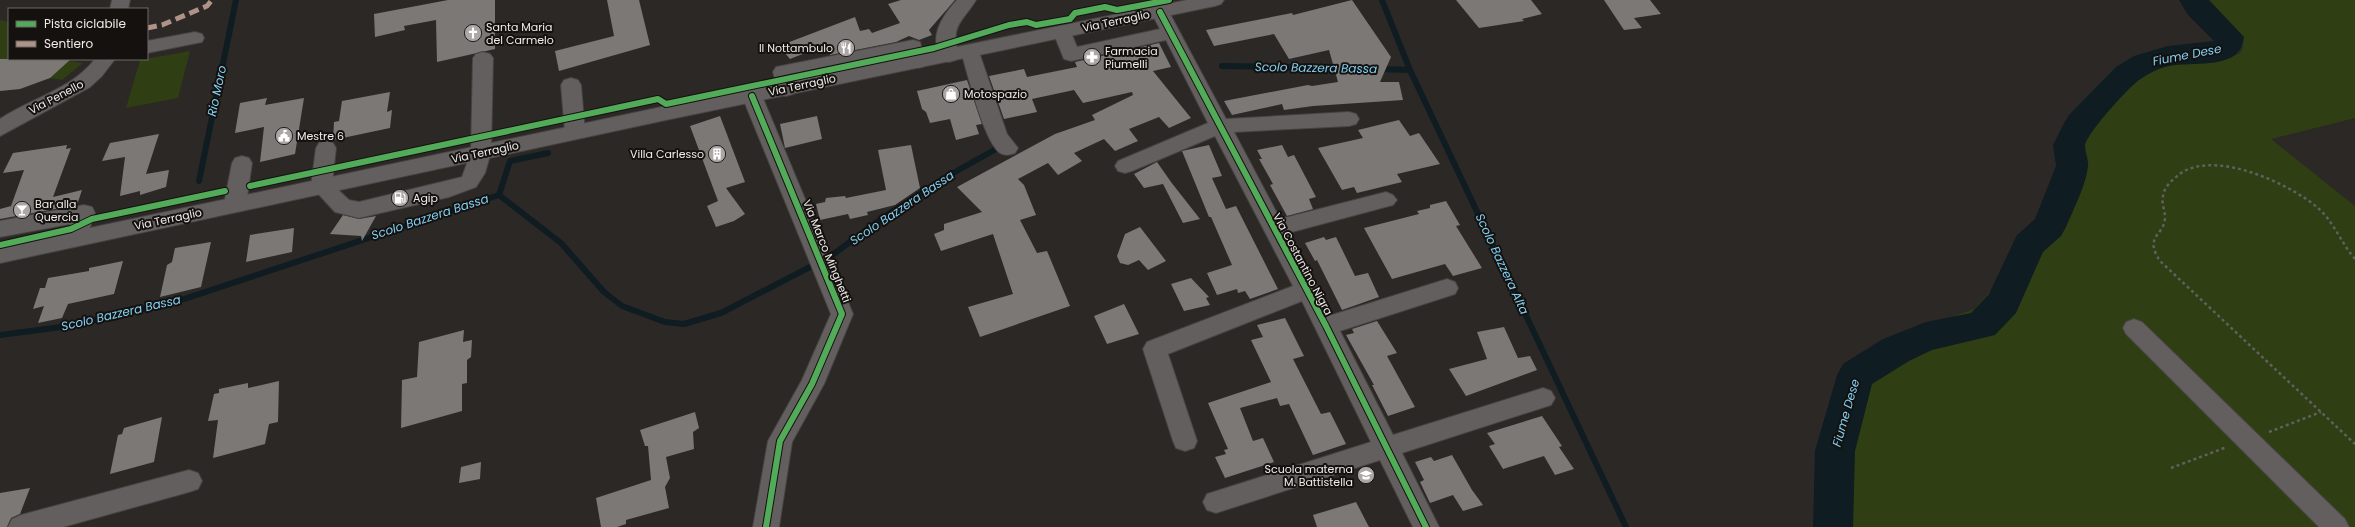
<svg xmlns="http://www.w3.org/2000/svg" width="2355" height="527" viewBox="0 0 2355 527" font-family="Poppins,sans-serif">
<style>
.green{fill:#2f3e13}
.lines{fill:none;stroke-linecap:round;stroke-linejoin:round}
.stream{stroke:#0f1c22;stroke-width:6}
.river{fill:#0f1c22;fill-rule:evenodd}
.building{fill:#7b7876}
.minor-casing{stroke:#464342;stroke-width:2}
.major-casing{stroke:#464342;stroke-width:2}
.path{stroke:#625f5f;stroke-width:2.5;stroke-dasharray:3 3;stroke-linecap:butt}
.minor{fill:#625f5e;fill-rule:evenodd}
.major{fill:#635f5f;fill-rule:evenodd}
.quiet{stroke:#af9288;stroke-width:5;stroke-dasharray:10 5;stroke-linecap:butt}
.cycleway-casing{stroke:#14110f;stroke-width:8}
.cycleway{stroke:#51ab58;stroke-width:6}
.labels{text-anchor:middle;stroke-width:4;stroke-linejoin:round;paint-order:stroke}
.street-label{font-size:11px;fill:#efebe9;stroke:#14110f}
.poi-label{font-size:11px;fill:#efebe9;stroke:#14110f;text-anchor:start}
.water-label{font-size:12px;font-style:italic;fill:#81d0f4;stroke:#14110f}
</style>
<rect width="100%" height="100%" fill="#2c2826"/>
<path class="green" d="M2208,0H2355V118L2271,139L2355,206V527H1819L1820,454L1837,377L1849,364L1884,342L1974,309L2004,276L2022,241L2055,189L2065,155L2135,82L2159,66L2175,63L2230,58L2240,53L2243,47L2240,39Z
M0,20L9,22V59H69V61L83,63L62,80L50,78L20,89L0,91Z
M190,51L178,98L126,108L140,60Z"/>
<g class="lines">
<path class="stream" d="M1382,0L1410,70L1626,527
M1222,66L1341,68
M1378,69L1410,70
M199,181L236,0
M499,195L510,161L548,153
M0,335L69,326L181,300L499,195L561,243L604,292L622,306L665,322L684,324L721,313L831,256L884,217L946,177L996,149"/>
<path class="river" d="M2179,0H2209L2244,37C2241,71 2194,61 2169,66C2158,68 2148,74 2139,80C2128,88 2086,134 2085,146C2085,153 2089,160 2088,167C2085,187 2074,208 2066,227L2061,236L2043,252L2016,313L1995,335L1932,350L1909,361L1872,384L1855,451L1853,527H1813L1815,451L1837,375L1843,364L1883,339L1926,322L1971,313L1989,294L2017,235L2035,219L2056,166L2053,145L2064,123L2069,115L2116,67L2134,56L2168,46L2214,41L2188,15Z"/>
</g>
<path class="building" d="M448,0H495V49L437,62L436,20L404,26L405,30L375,37L374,14Z
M607,0H639L650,45L559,71L555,51L614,36Z
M901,0H955L929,30L932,35L919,40L909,36L896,42L830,55L828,44L790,59L779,46L855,17L860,31L869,29L872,33L900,23L888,4Z
M1352,0L1391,57L1380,82H1399L1403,100L1313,106L1284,110L1282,104L1232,115L1224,101L1308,85L1312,86L1338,82L1329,50L1289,59L1274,34L1214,46L1206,30L1292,13L1293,15Z
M1456,0H1531L1542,14L1522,19L1524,21L1479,28Z
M1604,0H1650L1661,14L1634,18L1642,28L1624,30Z
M1159,43L1171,67L1153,71L1191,118L1169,128L1159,117L1129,129L1138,141L1115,151L1104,139L1074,153L1082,161L1058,175L1048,163L1018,179L1024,185L1036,215L1020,220L1037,253L1047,251L1070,306L980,337L968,307L1013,294L993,234L941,251L934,234L944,230V224L982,212L957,187L1055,134L1095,120L1092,115L1133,95L1132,92L1083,103L1074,90L1032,99L1037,112L1004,119L989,76L1024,69L1027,77L1077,67L1075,62Z
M0,59H71L50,78L20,89L0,91Z
M967,80L982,124L976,125L979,134L956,140L950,119L930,123L926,112L922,109L917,91Z
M390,92L387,112L392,110L390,128L333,140L334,122L339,121L342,101Z
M267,98L265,105L304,98L295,154L260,162L264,127L235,133L240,103Z
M720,116L745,182L726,188L745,214L734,221L716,227L707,206L718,201L690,126Z
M817,116L822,139L785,148L780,124Z
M1399,120L1410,136L1419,133L1440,164L1397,174L1402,182L1357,193L1354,187L1342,190L1318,148L1363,138L1358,130Z
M159,134L146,174L169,170L166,187L140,195V191L120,196L125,157L102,161L110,143Z
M67,145L66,149L71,148L53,197L82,190L77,205L0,219V209L11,206L24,170L3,173L13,153Z
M911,145L920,188L895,205L867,212L868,215L850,219L848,214L820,220L816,204L825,202L826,198L845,196L846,198L886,190L878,150Z
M1209,145L1222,176L1212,178L1226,209L1236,206L1278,289L1250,299L1245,291L1238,293L1237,289L1217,295L1207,273L1232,265L1211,217H1209L1182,151Z
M1282,145L1288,157L1294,155L1316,197L1309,199L1313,209L1287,216L1270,185L1273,184L1259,159H1262L1257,150Z
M1157,162L1171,182L1200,219L1183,223L1163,184L1144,188L1134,174Z
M1446,201L1460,225L1456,226L1482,268L1453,276L1445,264L1392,279L1364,228L1419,214L1417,211L1430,208V205Z
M343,215L359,219L376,216L362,241L361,236L330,234Z
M1140,227L1166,261L1148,270L1139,260L1128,265L1120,263L1117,256L1125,234Z
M294,228L292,252L246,262L250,235Z
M1324,237L1326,240L1336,237L1355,276L1368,273L1379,297L1342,310L1317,260L1315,261L1305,243Z
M211,242L201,287L160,297L167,265L172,262L175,248Z
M123,261L114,294L68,304L62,318L38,323L44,306L33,309L40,288H45L48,278L89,271V268Z
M1191,278L1209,297L1206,298L1210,305L1184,311L1171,284Z
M1124,304L1139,334L1107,344L1094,316Z
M1285,318L1304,356L1293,359L1321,414L1330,412L1346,444L1313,455L1289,404L1280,406L1277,398L1240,408L1253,441L1263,438L1274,462L1225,478L1215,457L1226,454L1224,450L1228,449L1208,403L1271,382L1251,340L1263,337L1257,325Z
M1377,321L1397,353L1387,356L1415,407L1388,416L1372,385H1374L1346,335L1354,333L1352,329Z
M1504,327L1518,358L1530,356L1537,370L1466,396L1449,369L1487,359L1477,332Z
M464,330L463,342L472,340L471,357L467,360V383L462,384V411L401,428L402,380L417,377L419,342Z
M279,381L278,422L269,424L265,444L213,458L218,420L208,421L214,394L219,393V389L248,383V388Z
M695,412L699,428L693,432L694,449L666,457L670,478L665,487L669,508L626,520V524L617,527H601L596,498L651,480L648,446H645L640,430Z
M1542,416L1562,446L1559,447L1574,469L1555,475L1544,456L1503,469L1489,446L1495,444L1487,433Z
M162,417L154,462L110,474L118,435L122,434L124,428Z
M1452,455L1472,490L1483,505L1463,511L1453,495L1430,503L1420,482L1424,480L1415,462L1431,457L1434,461Z
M481,462L480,479L459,483L461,467Z
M30,488L20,514L11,518L7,527H0V493Z
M1356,502L1369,527H1317L1313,515Z"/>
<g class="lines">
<defs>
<path id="minor" d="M112,0H130L128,9H110Z
M957,0H976C961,24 950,25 959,56L956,60L949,62L942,60C928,38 941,17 957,0Z
M1160,6L1167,8L1169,12L1226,119L1349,112L1356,114L1359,119L1356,124L1349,126L1234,132L1280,219L1386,192L1393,195L1397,200L1393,205L1288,233L1332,315L1447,279L1455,282L1458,288L1455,294L1340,331L1393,435L1543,388L1551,391L1555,398L1551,405L1402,453L1439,527H1413L1380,460L1216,513L1207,510L1203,502L1207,494L1371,442L1302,301L1168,354L1197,441L1194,448L1185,451L1176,448L1173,441L1143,349L1147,342L1293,286L1215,136L1132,171L1125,173L1118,171L1115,166L1118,161L1208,123L1166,40L1071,61L1064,59L1053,32L1055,28L1062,26L1069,28L1077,47L1160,29L1151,12L1153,8Z
M195,32L202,34L204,38L202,42L147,53V41Z
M913,40L920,42L926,62L923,67L916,68L909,67L905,54L793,76L796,89L793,94L786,96L779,94L773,72L776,67Z
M970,46L977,48L979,52L1007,134L1018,148L1015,153C1010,155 1005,156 1000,153C983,140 968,74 961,52L963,48Z
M483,52L490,54L493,58L491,152L485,173L476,187L449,197L359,218L335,212L311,186L316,148L319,143L326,141L333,143L336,148L332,184L349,200L359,202L462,177L471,152L473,58L476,54Z
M95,59H115L102,76L90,87L0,136V119C31,98 71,90 95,59Z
M571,78L578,80L581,85L585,132L582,137L575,139L568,137L565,132L561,85L564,80Z
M752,89L759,91L762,96L853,314L824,384L792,442L779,527H753L768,441L802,380L831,314L742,96L745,91Z
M242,156L249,158L252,163L246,204L242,210L235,212L228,210L224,204L232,163L235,158Z
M84,205L92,207L95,213L84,244L76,246L68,244L65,238L70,224L0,237V221Z
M2134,319L2142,322L2345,519L2349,527H2319L2126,334L2123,328L2126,322Z
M189,470L198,473L202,481L198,489L189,492L63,527H8L12,519L21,515Z"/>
<path id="major" d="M1187,0H1224L1221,4L1215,6L666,120L0,263V247L666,106Z"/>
</defs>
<use href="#minor" class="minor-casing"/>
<use href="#major" class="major-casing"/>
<path class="path" d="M2355,259C2341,243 2334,222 2318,208C2289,183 2209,146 2176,177C2170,182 2164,188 2163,196C2161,203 2165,210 2165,217C2165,236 2143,235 2160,261L2355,444
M2269,432L2321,412
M2171,468L2227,447"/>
<use href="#minor" class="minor"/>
<use href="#major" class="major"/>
<path class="quiet" d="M147,28L162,25L207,6L212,0"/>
<defs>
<path id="cycleway" d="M1160,12L1326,326L1426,527
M752,96L842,314L812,384L780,441L766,527
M250,186L658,99L666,104L934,48L1009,25L1027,22L1036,25L1070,19L1075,13L1105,7L1117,10L1169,0
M0,245L71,229L92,219L225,191"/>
</defs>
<use href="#cycleway" class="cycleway-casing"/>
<use href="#cycleway" class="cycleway"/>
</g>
<defs>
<symbol id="church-disc" viewBox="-11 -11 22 22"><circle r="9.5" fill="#aba7a5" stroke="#14110f"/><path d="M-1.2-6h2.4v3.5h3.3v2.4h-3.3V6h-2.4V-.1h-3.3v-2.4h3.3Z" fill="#fff"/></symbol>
<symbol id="restaurant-disc" viewBox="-11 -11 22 22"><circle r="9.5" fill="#aba7a5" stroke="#14110f"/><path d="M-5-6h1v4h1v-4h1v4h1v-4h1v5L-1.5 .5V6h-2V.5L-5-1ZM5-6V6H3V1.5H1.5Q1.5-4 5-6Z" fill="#fff"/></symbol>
<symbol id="pharmacy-disc" viewBox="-11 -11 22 22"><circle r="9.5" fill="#aba7a5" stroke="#14110f"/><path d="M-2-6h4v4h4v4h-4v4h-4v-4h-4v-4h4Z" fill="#fff"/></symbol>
<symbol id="shop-disc" viewBox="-11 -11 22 22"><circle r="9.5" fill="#aba7a5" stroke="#14110f"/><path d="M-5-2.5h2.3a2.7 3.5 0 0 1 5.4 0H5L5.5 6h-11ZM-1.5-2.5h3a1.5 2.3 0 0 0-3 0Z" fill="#fff"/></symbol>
<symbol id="civic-disc" viewBox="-11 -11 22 22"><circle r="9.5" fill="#aba7a5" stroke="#14110f"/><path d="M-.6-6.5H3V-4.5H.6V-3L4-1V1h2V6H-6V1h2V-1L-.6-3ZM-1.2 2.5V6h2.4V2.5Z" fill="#fff"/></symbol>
<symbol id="building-disc" viewBox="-11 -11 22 22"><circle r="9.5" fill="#aba7a5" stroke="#14110f"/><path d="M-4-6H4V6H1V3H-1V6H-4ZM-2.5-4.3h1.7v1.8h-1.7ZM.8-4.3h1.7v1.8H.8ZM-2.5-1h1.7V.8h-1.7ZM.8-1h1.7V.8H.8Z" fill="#fff"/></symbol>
<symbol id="fuel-disc" viewBox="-11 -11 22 22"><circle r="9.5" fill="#aba7a5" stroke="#14110f"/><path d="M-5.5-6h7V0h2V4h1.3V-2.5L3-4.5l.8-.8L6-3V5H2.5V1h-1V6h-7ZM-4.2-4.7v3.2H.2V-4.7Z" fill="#fff"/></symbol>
<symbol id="bar-disc" viewBox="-11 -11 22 22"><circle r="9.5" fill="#aba7a5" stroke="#14110f"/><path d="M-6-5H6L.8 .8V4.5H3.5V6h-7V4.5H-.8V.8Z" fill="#fff"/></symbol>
<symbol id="school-disc" viewBox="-11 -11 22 22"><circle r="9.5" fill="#aba7a5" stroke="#14110f"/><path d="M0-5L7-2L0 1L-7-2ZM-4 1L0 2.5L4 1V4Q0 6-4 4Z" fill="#fff"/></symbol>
</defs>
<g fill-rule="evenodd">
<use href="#church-disc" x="463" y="23" width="20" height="20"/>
<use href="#restaurant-disc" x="836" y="38" width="20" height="20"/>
<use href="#pharmacy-disc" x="1082" y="47" width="20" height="20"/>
<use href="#shop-disc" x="941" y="84" width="20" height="20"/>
<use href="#civic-disc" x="274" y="126" width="20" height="20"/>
<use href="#building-disc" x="707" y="144" width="20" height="20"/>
<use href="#fuel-disc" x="390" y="188" width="20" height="20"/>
<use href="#bar-disc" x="12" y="200" width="20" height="20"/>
<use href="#school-disc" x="1356" y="465" width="20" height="20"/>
</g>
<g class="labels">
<g class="street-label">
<text transform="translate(1116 21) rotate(-12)" y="4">Via Terraglio</text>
<text transform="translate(802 85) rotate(-12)" y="4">Via Terraglio</text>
<text transform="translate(56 97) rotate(-28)" y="4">Via Penello</text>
<text transform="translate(485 152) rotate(-12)" y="4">Via Terraglio</text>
<text transform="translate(168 219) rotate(-12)" y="4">Via Terraglio</text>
<text transform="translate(827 251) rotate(68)" y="4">Via Marco Minghetti</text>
<text transform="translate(1303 264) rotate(62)" y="4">Via Costantino Nigra</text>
</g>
<g class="poi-label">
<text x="486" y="31">Santa Maria<tspan x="486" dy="13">del Carmelo</tspan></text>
<text x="833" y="52" text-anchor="end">Il Nottambulo</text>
<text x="1105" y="55">Farmacia<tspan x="1105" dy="13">Piumelli</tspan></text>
<text x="964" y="98">Motospazio</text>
<text x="297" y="140">Mestre 6</text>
<text x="704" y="158" text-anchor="end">Villa Carlesso</text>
<text x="413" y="202">Agip</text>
<text x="35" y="208">Bar alla<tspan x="35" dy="13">Quercia</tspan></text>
<text x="1353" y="473" text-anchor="end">Scuola materna<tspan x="1353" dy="13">M. Battistella</tspan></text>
</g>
<g class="water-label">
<text transform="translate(2187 55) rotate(-11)" y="4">Fiume Dese</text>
<text transform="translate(1316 68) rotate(1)" y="4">Scolo Bazzera Bassa</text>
<text transform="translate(217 91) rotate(-78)" y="4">Rio Moro</text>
<text transform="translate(902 208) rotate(-34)" y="4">Scolo Bazzera Bassa</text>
<text transform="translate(430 217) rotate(-18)" y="4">Scolo Bazzera Bassa</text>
<text transform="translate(1502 264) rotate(65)" y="4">Scolo Bazzera Alta</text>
<text transform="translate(121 313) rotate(-13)" y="4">Scolo Bazzera Bassa</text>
<text transform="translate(1846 413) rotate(-74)" y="4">Fiume Dese</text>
</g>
</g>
<rect x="8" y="8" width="140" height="52" fill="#14110f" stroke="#6c6866"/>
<rect x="16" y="21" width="20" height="6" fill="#51ab58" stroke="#6c6866"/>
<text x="44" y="28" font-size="12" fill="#efebe9">Pista ciclabile</text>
<rect x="16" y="41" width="20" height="6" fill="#af9288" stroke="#6c6866"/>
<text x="44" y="48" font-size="12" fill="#efebe9">Sentiero</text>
</svg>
